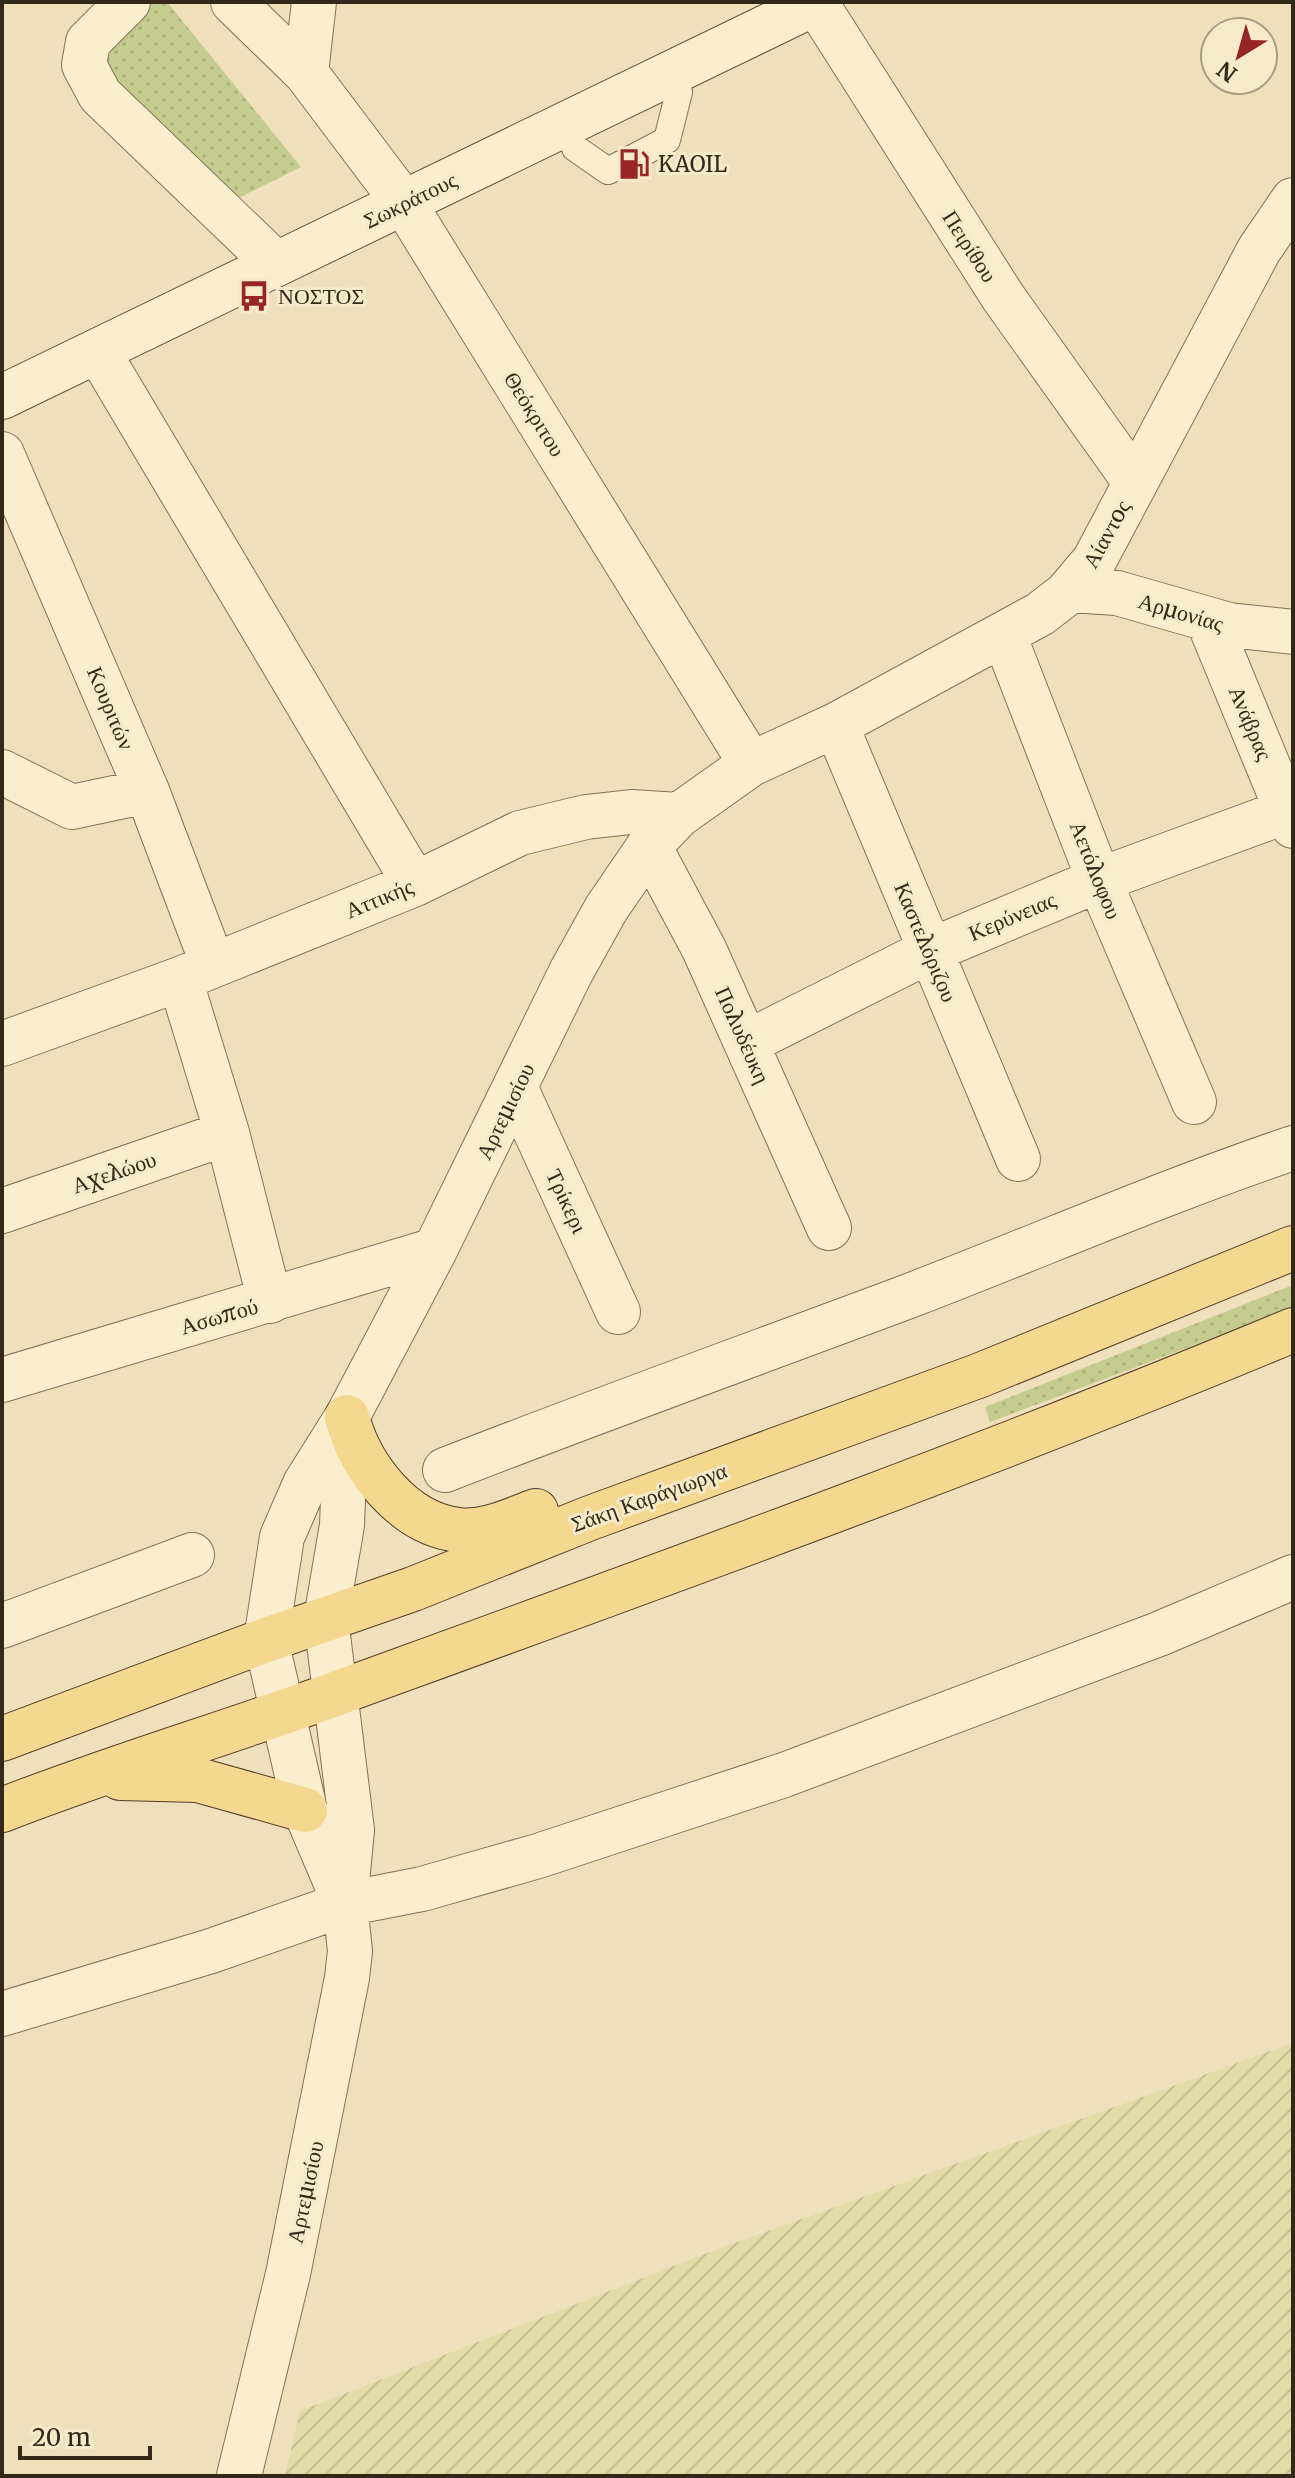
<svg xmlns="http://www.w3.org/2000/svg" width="1295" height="2478" viewBox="0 0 1295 2478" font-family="Merriweather,serif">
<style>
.farmland{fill:url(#farmland-furrows)}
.grass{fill:url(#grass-dots)}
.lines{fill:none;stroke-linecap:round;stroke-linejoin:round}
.lane-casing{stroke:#867055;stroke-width:28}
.street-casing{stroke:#867055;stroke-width:46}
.secondary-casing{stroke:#675138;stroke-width:46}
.primary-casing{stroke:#533e2a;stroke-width:46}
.lane{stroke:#faeece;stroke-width:26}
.street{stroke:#faeece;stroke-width:44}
.secondary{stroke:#faeece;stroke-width:44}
.primary{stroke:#f5d890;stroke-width:44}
.labels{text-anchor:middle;stroke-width:6;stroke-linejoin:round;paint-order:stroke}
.poi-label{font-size:22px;fill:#34281a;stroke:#f6eacb;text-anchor:start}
.street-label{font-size:22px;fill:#34281a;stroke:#f6eacb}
</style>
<defs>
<pattern id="farmland-furrows" width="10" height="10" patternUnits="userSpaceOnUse" patternTransform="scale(2)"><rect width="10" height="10" fill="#e4dca8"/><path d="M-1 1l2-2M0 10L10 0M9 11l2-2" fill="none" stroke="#c4bd90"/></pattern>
<pattern id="grass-dots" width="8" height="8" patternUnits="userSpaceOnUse" patternTransform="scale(2)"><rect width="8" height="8" fill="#c4cc8f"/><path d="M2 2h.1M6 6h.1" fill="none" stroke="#a9af7b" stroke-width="1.8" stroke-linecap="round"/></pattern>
</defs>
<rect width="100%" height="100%" fill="#efe0bb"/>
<path class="farmland" d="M1293,2043V2476H285L300,2411L710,2252Z"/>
<path class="grass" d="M148,2H167L301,167L232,201L106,75L107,41Z
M1293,1285V1308L990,1422L985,1407Z"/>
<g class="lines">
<defs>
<path id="lane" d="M575,148L608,171L667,140L679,92"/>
<path id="street" d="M128,2L88,42L84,65L100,95L276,264
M233,2L306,73L404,203L751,764
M816,3L1003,297L1135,482
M306,73L314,2
M99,353L415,884
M2,454L147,791L213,965
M1070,590L1117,593L1229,625L1293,632
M1208,620L1293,826
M1004,635L1099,880L1194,1102
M836,725L1018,1159
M2,772L72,807L147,791
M649,846L704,949L829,1228
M180,979L227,1133L270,1301
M746,1043L929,951L1099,880L1287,811
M2,1044L180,979L415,884L520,833L586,817L631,812L679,815L751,764L836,725L1040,614L1066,594L1094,561L1259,250L1293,200
M516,1089L618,1312
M2,1211L227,1133
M2,1380L435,1250
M445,1470C599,1410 754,1354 909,1296C1037,1247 1163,1192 1293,1148
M2,1626L192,1555
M345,1904L305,1810L266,1640L282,1537L305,1484L347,1417L435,1250L571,972L606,909L649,846L679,815
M2,2014L211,1951L345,1904L422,1889L538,1856L784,1775L1159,1634L1293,1577
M239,2476L288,2274L347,1978L350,1951L345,1904L352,1830L326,1619L342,1525L346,1420"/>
<path id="secondary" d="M2,397L818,2"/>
<path id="primary" d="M347,1417C360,1467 403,1524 459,1530C486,1533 511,1520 536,1511
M2,1739L266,1640L413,1589L590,1518L978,1376L1293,1248
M120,1778L198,1780L305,1810
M2,1810C112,1767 224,1734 335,1694C656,1577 978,1461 1293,1330"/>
</defs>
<use href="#lane" class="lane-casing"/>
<use href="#street" class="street-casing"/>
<use href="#secondary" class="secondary-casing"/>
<use href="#primary" class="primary-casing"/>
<use href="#lane" class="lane"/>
<use href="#street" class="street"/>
<use href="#secondary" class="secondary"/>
<use href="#primary" class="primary"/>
</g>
<defs>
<symbol id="fuel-bare" viewBox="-9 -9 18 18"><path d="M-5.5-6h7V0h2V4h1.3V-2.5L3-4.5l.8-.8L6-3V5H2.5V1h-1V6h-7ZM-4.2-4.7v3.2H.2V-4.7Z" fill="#962523" stroke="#f6eacb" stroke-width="2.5" paint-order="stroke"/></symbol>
<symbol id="bus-bare" viewBox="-9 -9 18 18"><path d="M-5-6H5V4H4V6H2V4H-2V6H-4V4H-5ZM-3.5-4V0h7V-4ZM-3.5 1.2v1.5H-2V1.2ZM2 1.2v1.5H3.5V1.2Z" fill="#962523" stroke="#f6eacb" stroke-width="2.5" paint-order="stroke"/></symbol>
</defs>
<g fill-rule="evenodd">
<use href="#fuel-bare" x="612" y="142" width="44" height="44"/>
<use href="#bus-bare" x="232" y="274" width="44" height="44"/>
</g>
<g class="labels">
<g class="poi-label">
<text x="658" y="172">KAOIL</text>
<text x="278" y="304">ΝΟΣΤΟΣ</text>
</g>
<g class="street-label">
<text transform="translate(410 200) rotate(-26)" y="8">Σωκράτους</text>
<text transform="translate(970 246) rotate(57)" y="8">Πειρίθου</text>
<text transform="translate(535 414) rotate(58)" y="8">Θεόκριτου</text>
<text transform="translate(1106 534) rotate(-61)" y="8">Αίαντoς</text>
<text transform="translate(1181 612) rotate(16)" y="8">Αρμονίας</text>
<text transform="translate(111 708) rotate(67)" y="8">Κουριτών</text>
<text transform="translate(1251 723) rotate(67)" y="8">Ανάβρας</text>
<text transform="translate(1096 870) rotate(68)" y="8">Αετόλοφου</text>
<text transform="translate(379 898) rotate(-22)" y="8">Αττικής</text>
<text transform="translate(1012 916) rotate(-23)" y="8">Κερύνειας</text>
<text transform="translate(926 942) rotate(67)" y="8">Καστελόριζου</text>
<text transform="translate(743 1035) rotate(66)" y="8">Πολυδέυκη</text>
<text transform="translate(505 1111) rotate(-64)" y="8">Αρτεμισίου</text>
<text transform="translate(114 1172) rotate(-19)" y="8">Αχελώου</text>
<text transform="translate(567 1201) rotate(65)" y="8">Τρίκερι</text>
<text transform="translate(219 1316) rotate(-16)" y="8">Ασωπού</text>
<text transform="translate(649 1497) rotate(-20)" y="8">Σάκη Καράγιωργα</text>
<text transform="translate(305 2192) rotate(-78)" y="8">Αρτεμισίου</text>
</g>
</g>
<rect width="1295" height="2478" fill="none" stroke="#34281a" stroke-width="8"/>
<g transform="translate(1239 56) rotate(217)"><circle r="38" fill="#f6eacb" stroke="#a89c84" stroke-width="2"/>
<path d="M0-6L14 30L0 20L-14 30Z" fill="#962523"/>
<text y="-12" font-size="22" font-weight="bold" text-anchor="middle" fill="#34281a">N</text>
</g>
<path d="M20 2446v12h130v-12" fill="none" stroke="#34281a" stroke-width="4"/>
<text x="32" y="2446" font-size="24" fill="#34281a" stroke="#f6eacb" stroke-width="6" paint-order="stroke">20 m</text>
</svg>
